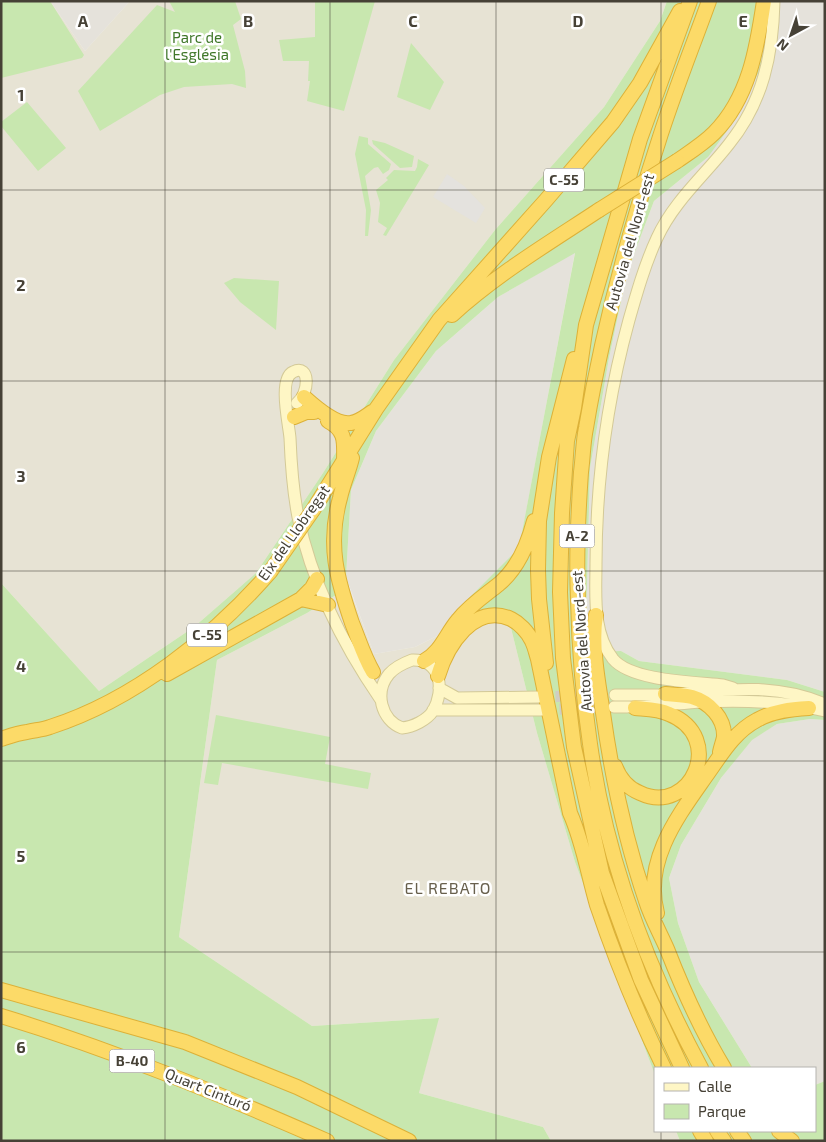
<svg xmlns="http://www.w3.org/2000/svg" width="826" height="1142" viewBox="0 0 826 1142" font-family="'Exo 2',sans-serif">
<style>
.residential{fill:#e7e3d4}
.industrial{fill:#e5e2db}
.green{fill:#c8e7af}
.parking{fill:#e4e2de}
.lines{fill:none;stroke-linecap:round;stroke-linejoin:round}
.secondary-tunnel{stroke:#d0cdc3;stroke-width:11;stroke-dasharray:11 5.5;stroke-linecap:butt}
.secondary-casing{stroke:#d3c997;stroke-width:13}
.highway-casing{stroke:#dcb138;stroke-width:16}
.secondary{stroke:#fef6c5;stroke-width:11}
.highway{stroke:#fcda68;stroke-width:14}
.highway-bridge-casing{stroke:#dcb138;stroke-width:16;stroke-linecap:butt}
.highway-bridge{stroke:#fcda68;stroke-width:14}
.grid{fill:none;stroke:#464136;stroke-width:1;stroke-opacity:0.55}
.labels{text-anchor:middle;stroke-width:5;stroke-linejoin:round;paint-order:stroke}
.shield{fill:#fff;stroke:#7e7a72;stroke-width:1}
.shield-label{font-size:14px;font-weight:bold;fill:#464136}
.park-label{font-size:15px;fill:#3f7729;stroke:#fff}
.street-label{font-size:15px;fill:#464136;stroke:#fff}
.neighbourhood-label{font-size:16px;letter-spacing:1px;fill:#68604d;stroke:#fff}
.grid-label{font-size:16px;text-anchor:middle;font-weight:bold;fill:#464136;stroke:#fff;stroke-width:5;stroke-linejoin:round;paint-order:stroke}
</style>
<rect width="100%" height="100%" fill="#f3f0e6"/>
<path class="residential" d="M1,1H50L85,51L130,1H667L660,21L604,107L495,230L394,360L323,473L256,573L194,627L99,691L1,583Z
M349,587L374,654L415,647L437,636L464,603L476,611L510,624L537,733L575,862L655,1075V1131H676L680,1141H551L543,1127L419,1093L438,1018L312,1026L179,937L217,660L307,613Z"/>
<path class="industrial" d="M50,1H130L85,51Z
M769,1H825V692L787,680L639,661L621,651L589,652L586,624L590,468L609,358L627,273L654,201L708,157Z
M575,252L519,549L464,603L437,636L415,647L374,654L346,577L351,490L376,431L436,351L498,297Z
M810,719L825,720V1081L815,1085V1068H752L699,982L678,923L669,878L681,845L721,778L752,739L777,724Z"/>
<path class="green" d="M1,1H50L84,55L82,58L1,78Z
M169,1H235L241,19L233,25L245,71L246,88L232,84L184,87L160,95L100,131L78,91L157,5L175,12Z
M315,1H375L344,111L307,101L310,81H308L309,61H283L279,40L315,37Z
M667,1H769L768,19L760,69L737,117L708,157L654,201L627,273L609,358L590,468L586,624L590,652L621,651L639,661L787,680L825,692V720L810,719L777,724L752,740L721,778L681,845L669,878L678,923L699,982L752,1068H655V1075L575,862L537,733L510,624L476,611L464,603L519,548L575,253L498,297L436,351L376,431L351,490L346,577L349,587L307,613L217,660L179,937L312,1026L439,1018L419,1093L543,1127L551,1141H1V583L99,691L194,627L256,573L323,473L394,360L495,230L604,107L660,21Z
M411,43L444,82L430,110L397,97Z
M27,102L66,148L38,171L1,126V122Z
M359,136L368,138V144L391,164L389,170L383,174L378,167L374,168L365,176L371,210L368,236H365L366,210L355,154Z
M372,140L385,143L414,156L412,167L400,168L373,144Z
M418,159L429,165L386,236L383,235L387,228L378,222L380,203L376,190L388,180L386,178L394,170L415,171L417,167Z
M234,278L279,281L276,330L240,302L224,283Z
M216,715L330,737L325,764L371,773L368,789L222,763L218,785L204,783Z
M825,1081V1141H680L676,1131H815V1085Z"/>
<path class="parking" d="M447,174L464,186L485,208L476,223L433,197Z"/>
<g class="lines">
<path class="secondary-tunnel" d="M539,697L608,695
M543,710L611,707"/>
<defs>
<path id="secondary" d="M297,403C309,394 311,363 293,372C278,379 289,425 290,438C291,464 293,491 298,517C312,583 343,645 381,700
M412,660C441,659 445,690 433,711C427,720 413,727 402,728C381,720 374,692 389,674C395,667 404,663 412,660Z
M439,688L457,698L539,697
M733,688L723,685C695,682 631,681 613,659C592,632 596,595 596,564C596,481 607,400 629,320C637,292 645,264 657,238C674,201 705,175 729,144C763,102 773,54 774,1
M615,695C631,695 648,695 665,695C721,691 770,681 825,704
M614,707C643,708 672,704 702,702C743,700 785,701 825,711
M433,710H543"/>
<path id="highway" d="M677,161C690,152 703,144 714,133C749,98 757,48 764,1
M452,315C497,274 549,243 599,210
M304,397C314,406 336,426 351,423C359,422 366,416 372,412
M294,417L306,412H314
M328,421C347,431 344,443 344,462
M352,458C349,471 343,484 340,498C327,545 337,579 352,623C359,640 364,657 373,672
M313,510L376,409L439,320L546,200L613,122L640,83L680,11
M301,599L328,605
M596,615C591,645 598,682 603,713C612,777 625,839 646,901C651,917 660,933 667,949C683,990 701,1030 724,1068
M424,661C441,652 446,634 458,620C470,605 484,596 499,584C518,568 528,544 534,521
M546,663L539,599L538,570L539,521L549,457L574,359
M167,674L301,599L312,588L317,579
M438,676C447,646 474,602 511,619C519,623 528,632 532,641C535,647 536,653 538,659L570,813C583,842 588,874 597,905C616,961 638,1015 664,1068
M665,694C674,695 684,695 692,697C709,702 725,718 724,737C723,742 721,747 720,752
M1,739C10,736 18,733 27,732C35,730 42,730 50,727C134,700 212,638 270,572
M615,766C620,779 627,788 640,793C691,817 727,737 669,714C659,709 646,709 635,708
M657,913C643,861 678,816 706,776C721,755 734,732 757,720C773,711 791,709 809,708
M1,990L185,1042L297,1087L409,1141
M1,1016C113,1050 220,1094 327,1141
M682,1068L641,980L602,873L574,747L563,658L560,592L562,513L567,441L574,408L586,325L640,139L690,1
M701,1068C647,968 606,857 590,744C583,696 579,647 578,600C576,557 578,515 581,472C583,457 583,442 586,428C602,332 628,235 658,143C673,95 692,48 709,1
M700,1131L706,1141
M717,1131L724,1141
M737,1131L744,1141
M779,1131L792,1141"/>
</defs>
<use href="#secondary" class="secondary-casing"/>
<use href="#highway" class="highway-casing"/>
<use href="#secondary" class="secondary"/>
<use href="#highway" class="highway"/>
<defs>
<path id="highway-bridge" d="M599,210L677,161
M270,572L313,510"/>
</defs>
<use href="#highway-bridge" class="highway-bridge-casing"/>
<use href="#highway-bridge" class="highway-bridge"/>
</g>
<path class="grid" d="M165,1V1141M330,1V1141M496,1V1141M661,1V1068M1,190H825M1,381H825M1,571H825M1,761H825M1,952H825M661,1131V1141"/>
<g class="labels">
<g class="shield">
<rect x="544" y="168.5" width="40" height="23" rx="4"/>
<rect x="559.5" y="524.5" width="35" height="23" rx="4"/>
<rect x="187" y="623.5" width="40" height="23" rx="4"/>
<rect x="109.5" y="1049.5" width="45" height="23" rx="4"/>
</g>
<g class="shield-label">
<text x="564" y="185">C-55</text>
<text x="577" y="541">A-2</text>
<text x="207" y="640">C-55</text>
<text x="132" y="1066">B-40</text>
</g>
<g class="park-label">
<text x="197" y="43">Parc de<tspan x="197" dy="17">l'Església</tspan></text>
</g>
<g class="street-label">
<text transform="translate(630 242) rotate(-74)" y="5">Autovia del Nord-est</text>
<text transform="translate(294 533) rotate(-55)" y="5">Eix del Llobregat</text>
<text transform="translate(582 641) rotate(-94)" y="5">Autovia del Nord-est</text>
<text transform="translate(208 1090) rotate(22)" y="5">Quart Cinturó</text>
</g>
<g class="neighbourhood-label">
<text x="448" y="894">EL REBATO</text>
</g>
</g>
<g class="grid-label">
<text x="83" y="27">A</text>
<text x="248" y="27">B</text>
<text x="413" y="27">C</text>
<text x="578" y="27">D</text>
<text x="743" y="27">E</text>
<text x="21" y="101">1</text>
<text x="21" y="291">2</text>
<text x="21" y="482">3</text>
<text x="21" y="672">4</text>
<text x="21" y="862">5</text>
<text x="21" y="1053">6</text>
</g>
<rect width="826" height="1142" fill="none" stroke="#464136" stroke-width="5"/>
<rect x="654" y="1067" width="162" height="65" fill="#ffffff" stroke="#b5b3af"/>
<rect x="664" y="1083" width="25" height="8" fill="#fef6c5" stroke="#b5b3af"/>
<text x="698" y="1092" font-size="15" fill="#464136">Calle</text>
<rect x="664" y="1104" width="25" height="15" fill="#c8e7af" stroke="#b5b3af"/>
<text x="698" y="1117" font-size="15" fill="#464136">Parque</text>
<g transform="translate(791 35) rotate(220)" stroke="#ffffff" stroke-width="4" paint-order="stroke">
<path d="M0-4L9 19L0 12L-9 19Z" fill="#464136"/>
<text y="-8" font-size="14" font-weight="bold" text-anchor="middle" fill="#464136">N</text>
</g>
</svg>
